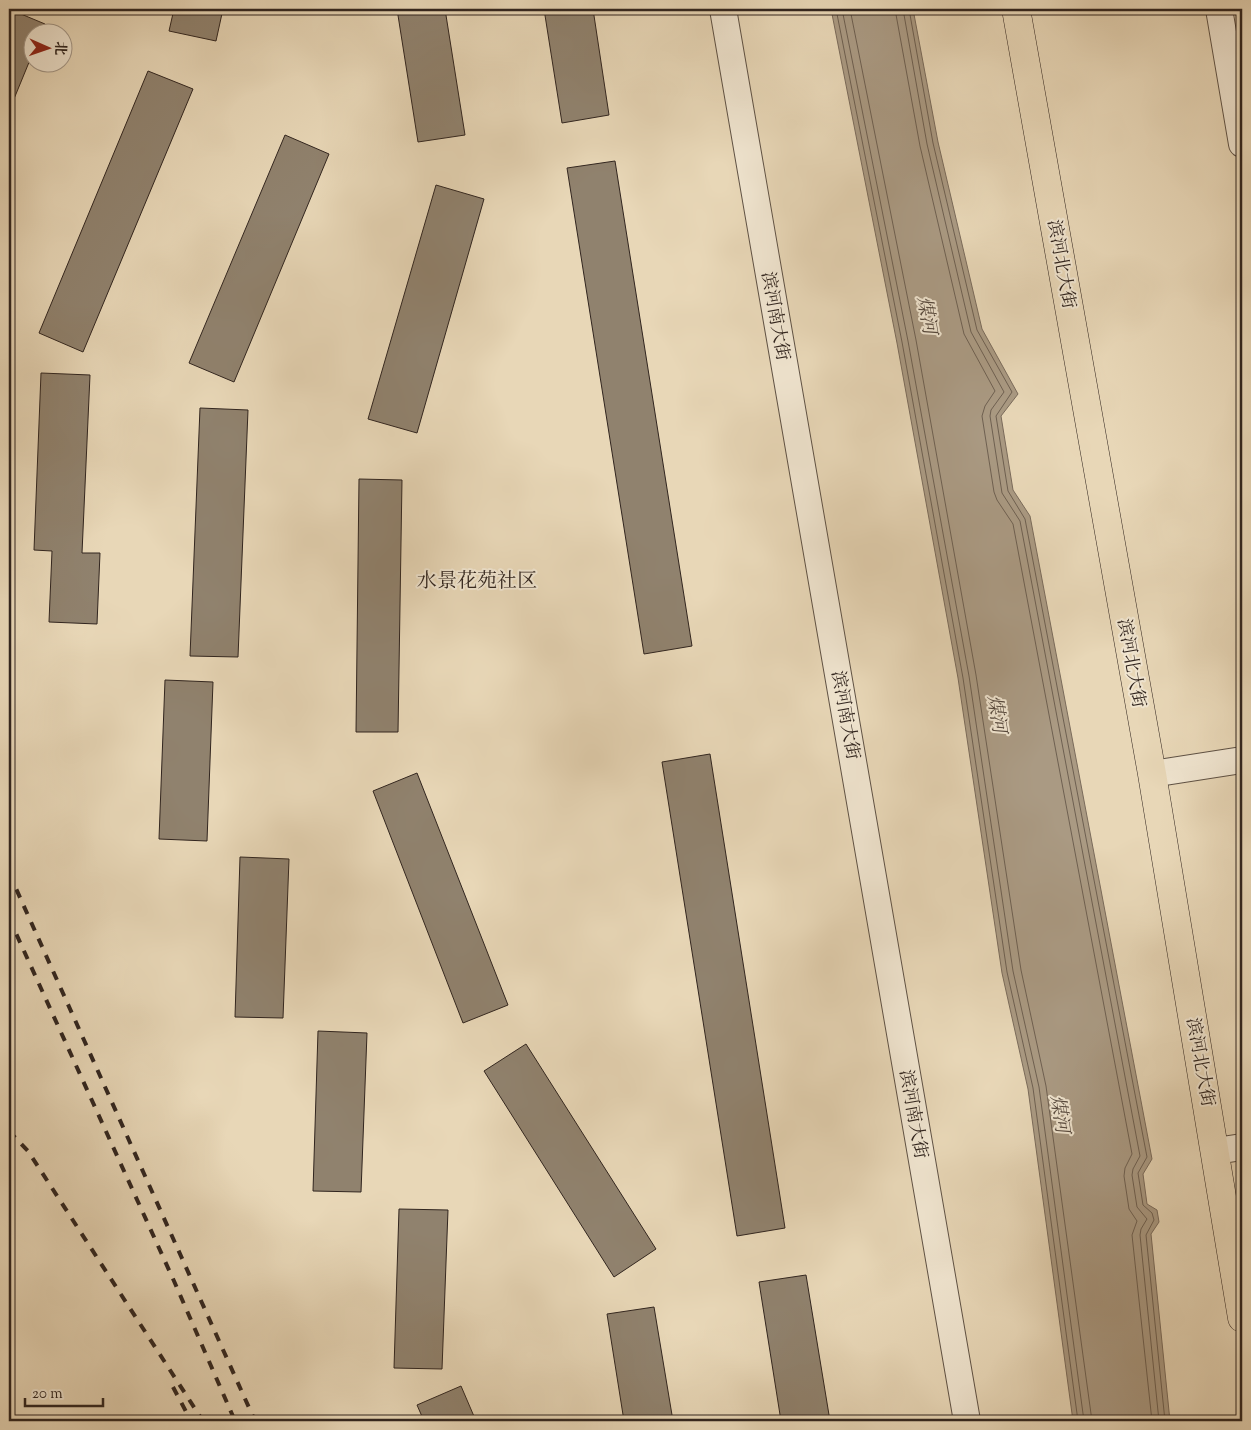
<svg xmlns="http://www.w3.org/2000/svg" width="1251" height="1430" viewBox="0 0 1251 1430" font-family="'Sorts Mill Goudy','Noto Serif SC',serif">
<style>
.water{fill:#aa9a83;stroke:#7a6b5b}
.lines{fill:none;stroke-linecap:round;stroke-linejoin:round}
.shore{stroke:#6e6051;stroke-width:1}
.building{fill:#90826e;stroke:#31251f}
.minor-casing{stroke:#5f5245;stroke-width:28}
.major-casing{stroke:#31251f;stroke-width:29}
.minor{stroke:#f0e5d0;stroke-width:26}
.major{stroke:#e8d7b7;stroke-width:28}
.rail{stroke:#31251f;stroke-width:4;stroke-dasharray:9 9;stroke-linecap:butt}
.labels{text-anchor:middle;stroke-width:4;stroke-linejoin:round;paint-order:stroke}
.street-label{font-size:18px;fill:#31251f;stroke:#f0e5d0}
.water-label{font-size:19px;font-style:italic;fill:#55483d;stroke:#f0e5d0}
.quarter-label{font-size:20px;fill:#31251f;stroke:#f0e5d0}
</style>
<rect width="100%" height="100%" fill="#e8d7b7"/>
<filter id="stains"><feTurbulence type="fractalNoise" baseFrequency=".004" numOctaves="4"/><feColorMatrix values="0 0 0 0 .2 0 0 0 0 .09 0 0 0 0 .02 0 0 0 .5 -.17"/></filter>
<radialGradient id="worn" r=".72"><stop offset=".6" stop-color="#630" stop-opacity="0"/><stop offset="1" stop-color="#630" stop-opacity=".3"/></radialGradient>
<path class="water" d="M831,9H913L938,142L982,329L1018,394L1001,416L1013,490L1030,516L1152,1159L1143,1174L1147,1204L1157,1210L1159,1222L1151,1234L1170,1421H1073L1028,1089L1002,973L958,678L897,343Z"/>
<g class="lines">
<path class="shore" d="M836,9L902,342L963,678L1007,972L1033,1088L1078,1421
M842,9L908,341L969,676L1013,971L1039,1087L1084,1421
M850,9L916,340L976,675L1021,970L1046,1086L1092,1421
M895,9L920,146L964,334L995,391L985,406L982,416L994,492L997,500L1013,524L1132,1154L1125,1168L1124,1176L1129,1209L1137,1221L1132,1235L1152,1421
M903,9L927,144L971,332L1004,392L991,410L990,416L1002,493L1020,521L1140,1156L1133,1169L1132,1175L1137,1207L1147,1219L1141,1229L1140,1235L1159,1421
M909,9L933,143L977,330L1012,392L996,416L1008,491L1025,519L1147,1157L1138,1173L1143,1205L1152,1213L1154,1220L1146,1235L1165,1421"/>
</g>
<path class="building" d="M9,9L45,24L42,32H32V55L9,111Z
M174,9H223L216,41L169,31Z
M397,9H445L465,135L418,142Z
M544,9H593L609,115L562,123Z
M148,71L193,89L83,352L39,333Z
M285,135L329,154L234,382L189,363Z
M615,161L692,646L644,654L567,168Z
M436,185L484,199L417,433L368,419Z
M41,373L90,375L82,553H100L97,624L49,622L52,551L34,550Z
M200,408L248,410L238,657L190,656Z
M359,479L402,480L398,732H356Z
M165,680L213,682L207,841L159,839Z
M710,754L785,1228L737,1236L662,762Z
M417,773L508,1005L463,1023L373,791Z
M240,857L289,859L283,1018L235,1017Z
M318,1031L367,1033L361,1192L313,1191Z
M526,1044L656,1249L614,1277L484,1071Z
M399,1209L448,1210L442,1369L394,1368Z
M806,1275L830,1421H781L759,1282Z
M654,1307L673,1421H624L607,1314Z
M461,1386L476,1421H424L417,1405Z"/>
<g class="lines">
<defs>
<path id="minor" d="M723,9L967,1421
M1219,9L1242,144
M1152,774L1242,760
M1216,1151L1242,1147"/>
<path id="major" d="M1016,9L1152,774L1242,1318"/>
</defs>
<use href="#minor" class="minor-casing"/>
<use href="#major" class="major-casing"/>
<use href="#minor" class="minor"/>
<use href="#major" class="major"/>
<path class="rail" d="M9,873L255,1421
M9,918L174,1281L235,1421
M9,1131L28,1151L203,1421
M173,1387L191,1421"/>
</g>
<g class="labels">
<g class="street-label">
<text transform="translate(1062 264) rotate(80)" y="6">滨河北大街</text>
<text transform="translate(776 316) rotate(80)" y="6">滨河南大街</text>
<text transform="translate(1132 663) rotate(80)" y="6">滨河北大街</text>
<text transform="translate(846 715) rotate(80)" y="6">滨河南大街</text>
<text transform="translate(1201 1062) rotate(80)" y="6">滨河北大街</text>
<text transform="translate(914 1114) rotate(80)" y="6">滨河南大街</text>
</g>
<g class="water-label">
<text transform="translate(928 315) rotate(80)" y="7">煤河</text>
<text transform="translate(998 714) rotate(81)" y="7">煤河</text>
<text transform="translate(1061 1114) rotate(81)" y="7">煤河</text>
</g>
<g class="quarter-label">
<text x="477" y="587">水景花苑社区</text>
</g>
</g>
<rect width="1251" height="1430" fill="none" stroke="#e8d7b7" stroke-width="30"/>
<rect x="10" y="10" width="1231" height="1410" fill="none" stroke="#31251f" stroke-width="2.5"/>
<rect x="15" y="15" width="1221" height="1400" fill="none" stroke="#31251f"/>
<g transform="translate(48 48) rotate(92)"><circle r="24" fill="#f0e5d0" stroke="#a49889"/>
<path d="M0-4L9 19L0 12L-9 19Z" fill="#8f2418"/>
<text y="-8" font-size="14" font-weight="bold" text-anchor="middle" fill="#31251f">北</text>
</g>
<path d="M25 1398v8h78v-8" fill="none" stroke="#31251f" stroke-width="2.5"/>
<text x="32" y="1398" font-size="15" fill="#31251f" stroke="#f0e5d0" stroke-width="4" paint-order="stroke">20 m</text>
<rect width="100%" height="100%" filter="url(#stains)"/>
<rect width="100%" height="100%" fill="url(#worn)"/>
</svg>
